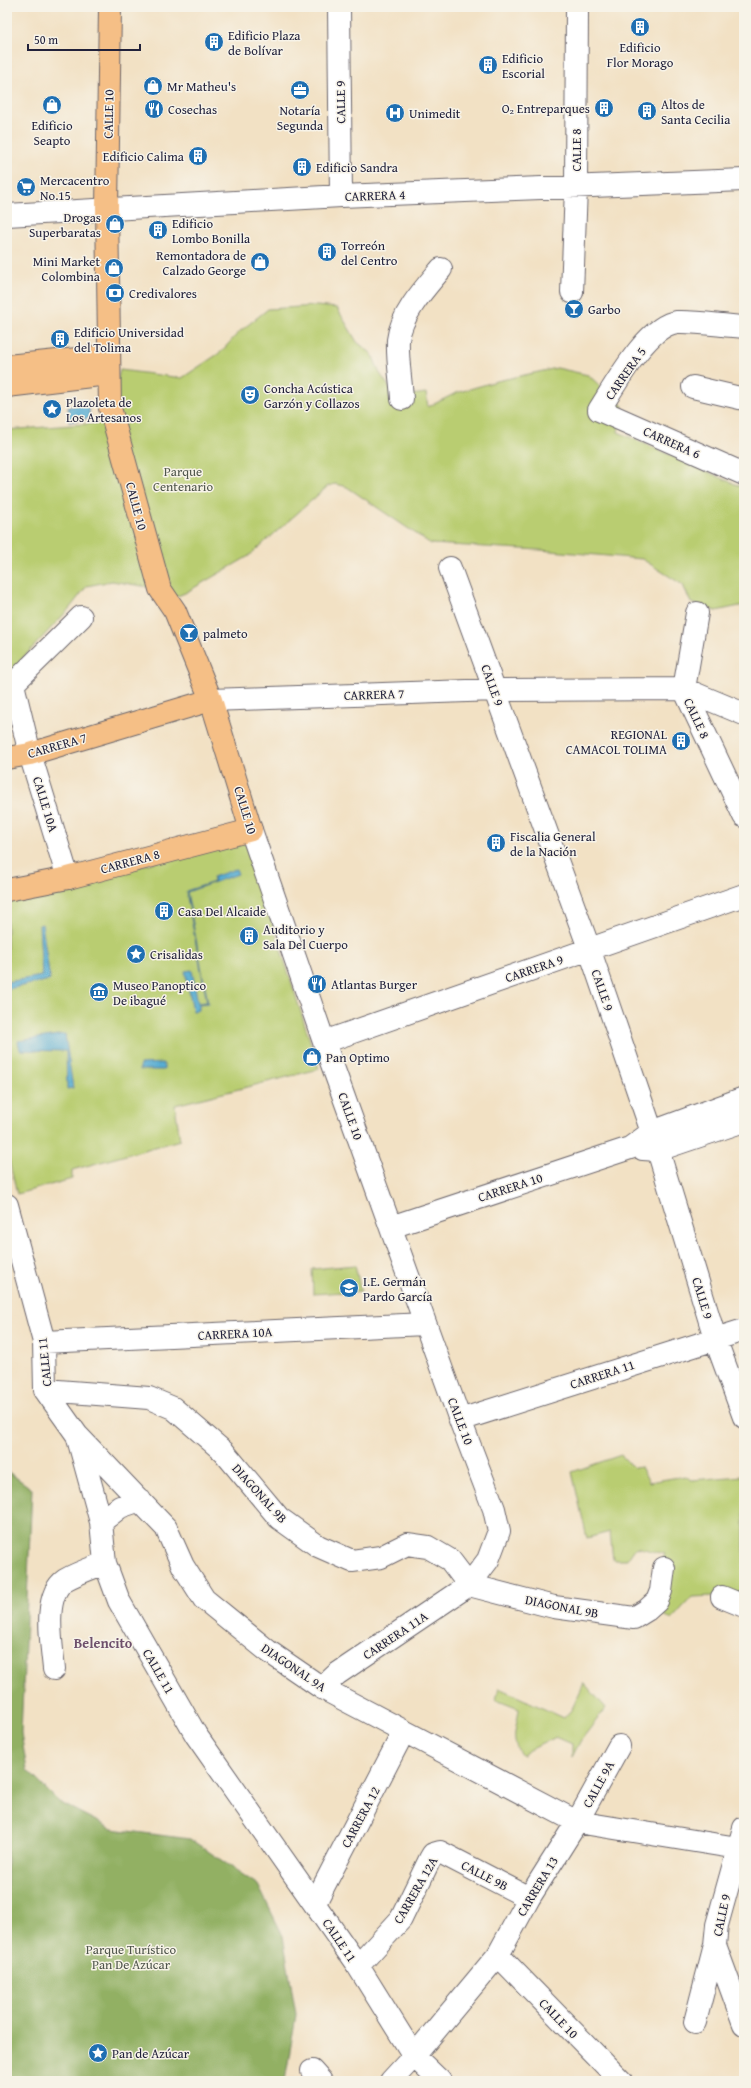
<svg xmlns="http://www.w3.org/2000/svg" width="751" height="2088" viewBox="0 0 751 2088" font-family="'Gentium Book Plus',serif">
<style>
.green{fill:#b9cd71;stroke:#6e7856}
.forest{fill:#92b063;stroke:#5a694f}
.water{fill:#55abd1;stroke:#3c6686}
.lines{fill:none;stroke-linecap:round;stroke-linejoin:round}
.minor-casing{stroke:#6b656b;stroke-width:24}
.major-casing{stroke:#6b656b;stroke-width:24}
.minor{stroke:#fff;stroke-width:22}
.major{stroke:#f5bf86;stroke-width:22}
.labels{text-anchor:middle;stroke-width:3;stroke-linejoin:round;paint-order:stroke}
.poi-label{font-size:13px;fill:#22223b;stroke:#f7f3e8;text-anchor:start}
.street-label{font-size:13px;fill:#22223b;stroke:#f7f3e8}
.park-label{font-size:13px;fill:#4f554b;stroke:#f7f3e8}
.neighbourhood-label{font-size:14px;font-weight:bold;fill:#6e506c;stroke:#f7f3e8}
</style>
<rect width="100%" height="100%" fill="#f7f3e8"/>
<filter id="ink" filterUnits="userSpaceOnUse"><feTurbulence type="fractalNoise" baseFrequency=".025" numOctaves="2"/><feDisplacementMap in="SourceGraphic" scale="8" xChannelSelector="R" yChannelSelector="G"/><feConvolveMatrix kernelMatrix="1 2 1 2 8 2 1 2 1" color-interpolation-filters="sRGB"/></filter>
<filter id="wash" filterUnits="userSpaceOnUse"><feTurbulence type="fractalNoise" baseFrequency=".012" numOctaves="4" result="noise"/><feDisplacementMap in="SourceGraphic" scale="16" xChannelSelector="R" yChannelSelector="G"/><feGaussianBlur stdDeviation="0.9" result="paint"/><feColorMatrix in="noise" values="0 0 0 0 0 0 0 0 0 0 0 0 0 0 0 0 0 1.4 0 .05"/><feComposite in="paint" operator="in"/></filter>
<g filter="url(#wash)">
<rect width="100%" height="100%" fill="#f2e1c4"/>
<path class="green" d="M316,306L337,308L357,342L372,354L379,372L396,397L426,393L428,407L456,393L497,381L557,368L588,375L623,406L618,432L744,488V605L716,611L691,603L683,585L642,559L540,550L431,544L347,487L335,484L328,486L249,556L185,593L175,597L160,589L112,581L87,586L69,609L7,675V430L98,423L110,408L120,370L182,378L221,352L239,332L268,309Z
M237,840L248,846L319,1069L175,1105L180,1140L72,1170V1179L17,1194L7,1152V902Z
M355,1265L361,1291L313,1294L312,1269Z
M621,1455L634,1468L641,1467L649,1482L685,1476L692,1480L742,1476L744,1479V1590L736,1595L692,1597L672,1619L643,1606L665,1554L636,1547L627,1560H613L610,1532L587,1538L572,1472Z
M584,1683L606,1708L581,1740L572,1757V1744L556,1737L528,1751L522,1756C509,1740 517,1728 519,1709L496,1700L499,1688L564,1718L572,1709Z"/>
<path class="forest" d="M7,1471L32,1489L21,1733L27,1770L59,1802L112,1829L190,1839L258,1885L283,1936L296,2015L285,2081H7Z"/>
<path class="water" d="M88,403L90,418L69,422L68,407Z
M236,869L238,874L187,892L208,1003L199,1004V1010L193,1011L185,971L192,970L198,1003L207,1002L186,891L214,882L213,877Z
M42,924L50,980L8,989L7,982L42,976L39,925Z
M65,1034L73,1088L67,1089L66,1051L20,1050L18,1041Z
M164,1063V1070H140V1064Z"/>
</g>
<g filter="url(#ink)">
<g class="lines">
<defs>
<path id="minor" d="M339,7L341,196
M7,215L341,196L744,180
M572,292L576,188L577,7
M744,327C724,326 696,321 677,322C647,325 614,387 599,410L744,474
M693,387L744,399
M402,399C401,380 397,359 398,340C401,314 425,288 441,269
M450,568L589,948L658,1150L715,1338L744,1417
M697,613L684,689L744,816
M13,684L30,754L68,878
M7,685L13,684L81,617
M211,700L495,690L684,689L744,714
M251,830L324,1042L460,1420L494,1509L499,1531L488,1560L469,1585L337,1674L322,1688
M324,1042L744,895
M643,1149L658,1150L744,1121
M7,1205L44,1342L45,1390L77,1435L101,1522L105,1563L119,1601L196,1735L358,1966L414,2056L440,2081
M391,1227L630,1148L652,1132L744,1098
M44,1342L425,1324
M45,1390L149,1398L173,1408L224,1452L279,1518L318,1546L352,1561L381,1557L407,1544L428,1547L450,1560L469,1585L554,1607L634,1618L647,1610L657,1601L661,1591L664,1568
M460,1420L744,1330
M78,1436L166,1528L183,1566L204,1599L268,1651L322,1688L577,1822L744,1849
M101,1522L120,1507L140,1500
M722,1597L744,1606
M54,1669C52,1645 42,1596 65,1580C77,1573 92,1568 105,1563
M744,1828L717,1925L715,1945L744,2024
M315,1903L404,1731
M498,1955L621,2081
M358,1966L401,1919L430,1859L433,1854L440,1852L529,1898
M695,2022L715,1945
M312,2071L321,2081
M391,2081L414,2056L498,1955L529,1898L577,1822L619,1746"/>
<path id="major" d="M7,366L108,356
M7,386L108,374
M7,758L30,754L211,700
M7,890L68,878L251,830L211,700L175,611L160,589L110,408L107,208L110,7"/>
</defs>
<use href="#minor" class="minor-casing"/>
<use href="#major" class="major-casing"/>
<use href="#minor" class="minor"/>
<use href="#major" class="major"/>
</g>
</g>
<defs>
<symbol id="building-disc" viewBox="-11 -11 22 22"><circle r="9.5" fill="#1f6fb2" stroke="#f7f3e8"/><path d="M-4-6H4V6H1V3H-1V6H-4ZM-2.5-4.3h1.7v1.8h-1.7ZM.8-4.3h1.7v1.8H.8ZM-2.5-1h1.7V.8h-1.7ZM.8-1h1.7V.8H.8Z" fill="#fff"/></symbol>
<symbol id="shop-disc" viewBox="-11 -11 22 22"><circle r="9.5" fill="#1f6fb2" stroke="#f7f3e8"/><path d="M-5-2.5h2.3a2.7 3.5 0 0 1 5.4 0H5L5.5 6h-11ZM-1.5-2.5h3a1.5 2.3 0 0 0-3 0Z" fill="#fff"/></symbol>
<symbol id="office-disc" viewBox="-11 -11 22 22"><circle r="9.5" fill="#1f6fb2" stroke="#f7f3e8"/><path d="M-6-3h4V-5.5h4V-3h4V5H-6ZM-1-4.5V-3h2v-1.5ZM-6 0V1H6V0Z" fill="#fff"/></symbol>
<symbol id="restaurant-disc" viewBox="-11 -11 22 22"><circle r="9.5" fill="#1f6fb2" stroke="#f7f3e8"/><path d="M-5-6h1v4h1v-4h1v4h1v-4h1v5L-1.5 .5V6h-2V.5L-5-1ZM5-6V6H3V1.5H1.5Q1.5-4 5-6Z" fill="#fff"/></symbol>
<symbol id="hospital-disc" viewBox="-11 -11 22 22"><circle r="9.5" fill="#1f6fb2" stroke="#f7f3e8"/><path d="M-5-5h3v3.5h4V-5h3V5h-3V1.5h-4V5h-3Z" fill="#fff"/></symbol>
<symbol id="supermarket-disc" viewBox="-11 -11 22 22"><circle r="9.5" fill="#1f6fb2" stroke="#f7f3e8"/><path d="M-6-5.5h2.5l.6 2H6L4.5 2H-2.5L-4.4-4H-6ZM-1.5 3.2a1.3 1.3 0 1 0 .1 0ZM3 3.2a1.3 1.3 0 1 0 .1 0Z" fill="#fff"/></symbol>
<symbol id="bank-disc" viewBox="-11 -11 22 22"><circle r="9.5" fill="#1f6fb2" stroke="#f7f3e8"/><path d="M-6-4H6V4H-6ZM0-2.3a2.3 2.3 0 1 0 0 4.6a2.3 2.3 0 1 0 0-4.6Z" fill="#fff"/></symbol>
<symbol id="bar-disc" viewBox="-11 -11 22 22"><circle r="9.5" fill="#1f6fb2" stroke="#f7f3e8"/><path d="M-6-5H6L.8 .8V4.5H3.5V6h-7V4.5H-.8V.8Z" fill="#fff"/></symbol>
<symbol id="theatre-disc" viewBox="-11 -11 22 22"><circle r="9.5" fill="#1f6fb2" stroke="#f7f3e8"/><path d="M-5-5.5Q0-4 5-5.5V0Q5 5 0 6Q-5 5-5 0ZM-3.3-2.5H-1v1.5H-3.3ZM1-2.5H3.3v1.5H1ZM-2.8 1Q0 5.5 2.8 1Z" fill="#fff"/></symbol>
<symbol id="sight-disc" viewBox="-11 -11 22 22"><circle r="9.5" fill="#1f6fb2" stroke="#f7f3e8"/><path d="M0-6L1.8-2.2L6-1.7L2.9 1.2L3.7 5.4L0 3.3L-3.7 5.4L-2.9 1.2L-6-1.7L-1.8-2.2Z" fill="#fff"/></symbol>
<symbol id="museum-disc" viewBox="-11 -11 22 22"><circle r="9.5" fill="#1f6fb2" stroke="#f7f3e8"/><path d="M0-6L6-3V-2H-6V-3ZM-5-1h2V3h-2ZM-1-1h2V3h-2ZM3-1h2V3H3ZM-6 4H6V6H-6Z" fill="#fff"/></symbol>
<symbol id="school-disc" viewBox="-11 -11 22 22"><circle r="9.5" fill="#1f6fb2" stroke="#f7f3e8"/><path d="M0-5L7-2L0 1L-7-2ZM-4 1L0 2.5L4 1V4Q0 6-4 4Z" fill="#fff"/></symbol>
</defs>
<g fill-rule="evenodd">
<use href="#building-disc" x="629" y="16" width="22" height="22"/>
<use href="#building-disc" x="203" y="31" width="22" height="22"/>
<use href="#building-disc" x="477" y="54" width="22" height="22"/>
<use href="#shop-disc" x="142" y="75" width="22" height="22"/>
<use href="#office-disc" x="289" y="79" width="22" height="22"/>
<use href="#shop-disc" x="41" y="94" width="22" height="22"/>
<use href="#building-disc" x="593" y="97" width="22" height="22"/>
<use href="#restaurant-disc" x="143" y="98" width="22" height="22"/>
<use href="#building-disc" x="636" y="100" width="22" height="22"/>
<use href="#hospital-disc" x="384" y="102" width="22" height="22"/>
<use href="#building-disc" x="187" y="145" width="22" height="22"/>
<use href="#building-disc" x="291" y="156" width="22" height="22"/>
<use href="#supermarket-disc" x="15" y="176" width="22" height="22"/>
<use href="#shop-disc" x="104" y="213" width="22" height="22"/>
<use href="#building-disc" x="147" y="219" width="22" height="22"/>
<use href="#building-disc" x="316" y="241" width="22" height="22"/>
<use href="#shop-disc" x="249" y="251" width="22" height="22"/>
<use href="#shop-disc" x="103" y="257" width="22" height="22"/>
<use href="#bank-disc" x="104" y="282" width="22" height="22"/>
<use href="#bar-disc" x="563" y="298" width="22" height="22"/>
<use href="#building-disc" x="49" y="328" width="22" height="22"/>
<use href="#theatre-disc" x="239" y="384" width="22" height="22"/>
<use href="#sight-disc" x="41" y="398" width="22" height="22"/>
<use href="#bar-disc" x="178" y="622" width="22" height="22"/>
<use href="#building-disc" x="670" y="730" width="22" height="22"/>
<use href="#building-disc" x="485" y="832" width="22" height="22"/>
<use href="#building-disc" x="153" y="900" width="22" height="22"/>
<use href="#building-disc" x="238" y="925" width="22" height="22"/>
<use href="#sight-disc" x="125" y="943" width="22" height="22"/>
<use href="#restaurant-disc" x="306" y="973" width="22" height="22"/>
<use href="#museum-disc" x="88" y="981" width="22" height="22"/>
<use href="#shop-disc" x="301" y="1046" width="22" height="22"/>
<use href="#school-disc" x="338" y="1277" width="22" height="22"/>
<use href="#sight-disc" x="87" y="2042" width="22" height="22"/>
</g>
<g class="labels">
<g class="poi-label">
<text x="228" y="40">Edificio Plaza<tspan x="228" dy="15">de Bolívar</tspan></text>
<text x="640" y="52" text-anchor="middle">Edificio<tspan x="640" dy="15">Flor Morago</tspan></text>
<text x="502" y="63">Edificio<tspan x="502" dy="15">Escorial</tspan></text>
<text x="167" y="91">Mr Matheu's</text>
<text x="661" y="109">Altos de<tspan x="661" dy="15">Santa Cecilia</tspan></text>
<text x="590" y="113" text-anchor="end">O₂ Entreparques</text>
<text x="168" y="114">Cosechas</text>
<text x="300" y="115" text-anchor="middle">Notaría<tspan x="300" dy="15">Segunda</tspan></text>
<text x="409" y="118">Unimedit</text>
<text x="52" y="130" text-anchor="middle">Edificio<tspan x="52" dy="15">Seapto</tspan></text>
<text x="184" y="161" text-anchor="end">Edificio Calima</text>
<text x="316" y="172">Edificio Sandra</text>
<text x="40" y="185">Mercacentro<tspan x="40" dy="15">No.15</tspan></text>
<text x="101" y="222" text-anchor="end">Drogas<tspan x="101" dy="15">Superbaratas</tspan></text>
<text x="172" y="228">Edificio<tspan x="172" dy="15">Lombo Bonilla</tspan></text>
<text x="341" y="250">Torreón<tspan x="341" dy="15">del Centro</tspan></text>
<text x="246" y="260" text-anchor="end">Remontadora de<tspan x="246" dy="15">Calzado George</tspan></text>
<text x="100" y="266" text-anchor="end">Mini Market<tspan x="100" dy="15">Colombina</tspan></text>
<text x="129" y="298">Credivalores</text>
<text x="588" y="314">Garbo</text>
<text x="74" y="337">Edificio Universidad<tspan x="74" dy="15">del Tolima</tspan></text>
<text x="264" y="393">Concha Acústica<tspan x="264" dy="15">Garzón y Collazos</tspan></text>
<text x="66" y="407">Plazoleta de<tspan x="66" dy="15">Los Artesanos</tspan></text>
<text x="203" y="638">palmeto</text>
<text x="667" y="739" text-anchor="end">REGIONAL<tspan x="667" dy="15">CAMACOL TOLIMA</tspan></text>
<text x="510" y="841">Fiscalia General<tspan x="510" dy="15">de la Nación</tspan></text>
<text x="178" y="916">Casa Del Alcaide</text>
<text x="263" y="934">Auditorio y<tspan x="263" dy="15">Sala Del Cuerpo</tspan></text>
<text x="150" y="959">Crisalidas</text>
<text x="331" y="989">Atlantas Burger</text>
<text x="113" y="990">Museo Panoptico<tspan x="113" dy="15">De ibagué</tspan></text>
<text x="326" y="1062">Pan Optimo</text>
<text x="363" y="1286">I.E. Germán<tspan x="363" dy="15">Pardo García</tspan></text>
<text x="112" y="2058">Pan de Azúcar</text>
</g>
<g class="street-label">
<text transform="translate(340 102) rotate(-91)" y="5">CALLE 9</text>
<text transform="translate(108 114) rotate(-89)" y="5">CALLE 10</text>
<text transform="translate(576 150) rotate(-90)" y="5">CALLE 8</text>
<text transform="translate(375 195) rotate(-2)" y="5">CARRERA 4</text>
<text transform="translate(625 373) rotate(-55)" y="5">CARRERA 5</text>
<text transform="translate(672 442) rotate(24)" y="5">CARRERA 6</text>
<text transform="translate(137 506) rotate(75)" y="5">CALLE 10</text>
<text transform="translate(493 685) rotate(70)" y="5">CALLE 9</text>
<text transform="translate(374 694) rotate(-2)" y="5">CARRERA 7</text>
<text transform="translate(697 718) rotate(65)" y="5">CALLE 8</text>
<text transform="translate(57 745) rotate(-16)" y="5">CARRERA 7</text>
<text transform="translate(46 804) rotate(73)" y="5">CALLE 10A</text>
<text transform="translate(246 810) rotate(73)" y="5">CALLE 10</text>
<text transform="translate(130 861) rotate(-15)" y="5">CARRERA 8</text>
<text transform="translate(534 968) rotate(-19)" y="5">CARRERA 9</text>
<text transform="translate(603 990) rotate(71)" y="5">CALLE 9</text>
<text transform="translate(351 1116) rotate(70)" y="5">CALLE 10</text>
<text transform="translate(510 1187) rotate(-18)" y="5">CARRERA 10</text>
<text transform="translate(703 1298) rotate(73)" y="5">CALLE 9</text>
<text transform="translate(235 1333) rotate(-3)" y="5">CARRERA 10A</text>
<text transform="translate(44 1362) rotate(-96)" y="5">CALLE 11</text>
<text transform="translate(602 1374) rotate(-18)" y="5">CARRERA 11</text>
<text transform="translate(461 1421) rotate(69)" y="5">CALLE 10</text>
<text transform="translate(260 1493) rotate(48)" y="5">DIAGONAL 9B</text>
<text transform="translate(562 1606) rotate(11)" y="5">DIAGONAL 9B</text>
<text transform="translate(395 1635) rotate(-34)" y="5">CARRERA 11A</text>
<text transform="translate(294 1667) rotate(34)" y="5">DIAGONAL 9A</text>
<text transform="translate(159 1671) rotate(60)" y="5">CALLE 11</text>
<text transform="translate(598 1784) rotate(-61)" y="5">CALLE 9A</text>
<text transform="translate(360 1817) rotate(-62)" y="5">CARRERA 12</text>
<text transform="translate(485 1875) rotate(27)" y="5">CALLE 9B</text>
<text transform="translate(537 1886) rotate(-59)" y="5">CARRERA 13</text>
<text transform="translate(415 1890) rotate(-60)" y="5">CARRERA 12A</text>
<text transform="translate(721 1915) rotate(-78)" y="5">CALLE 9</text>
<text transform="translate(340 1940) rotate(56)" y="5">CALLE 11</text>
<text transform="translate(559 2018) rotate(46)" y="5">CALLE 10</text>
</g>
<g class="park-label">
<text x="183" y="476">Parque<tspan x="183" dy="15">Centenario</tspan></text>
<text x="131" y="1954">Parque Turístico<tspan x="131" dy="15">Pan De Azúcar</tspan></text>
</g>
<g class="neighbourhood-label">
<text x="103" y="1648">Belencito</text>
</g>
</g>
<rect width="751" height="2088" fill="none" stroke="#f7f3e8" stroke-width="24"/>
<path d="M28 44v6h112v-6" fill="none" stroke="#22223b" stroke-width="2"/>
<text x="34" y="44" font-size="12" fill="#22223b" stroke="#f7f3e8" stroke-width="3" paint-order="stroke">50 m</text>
</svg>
